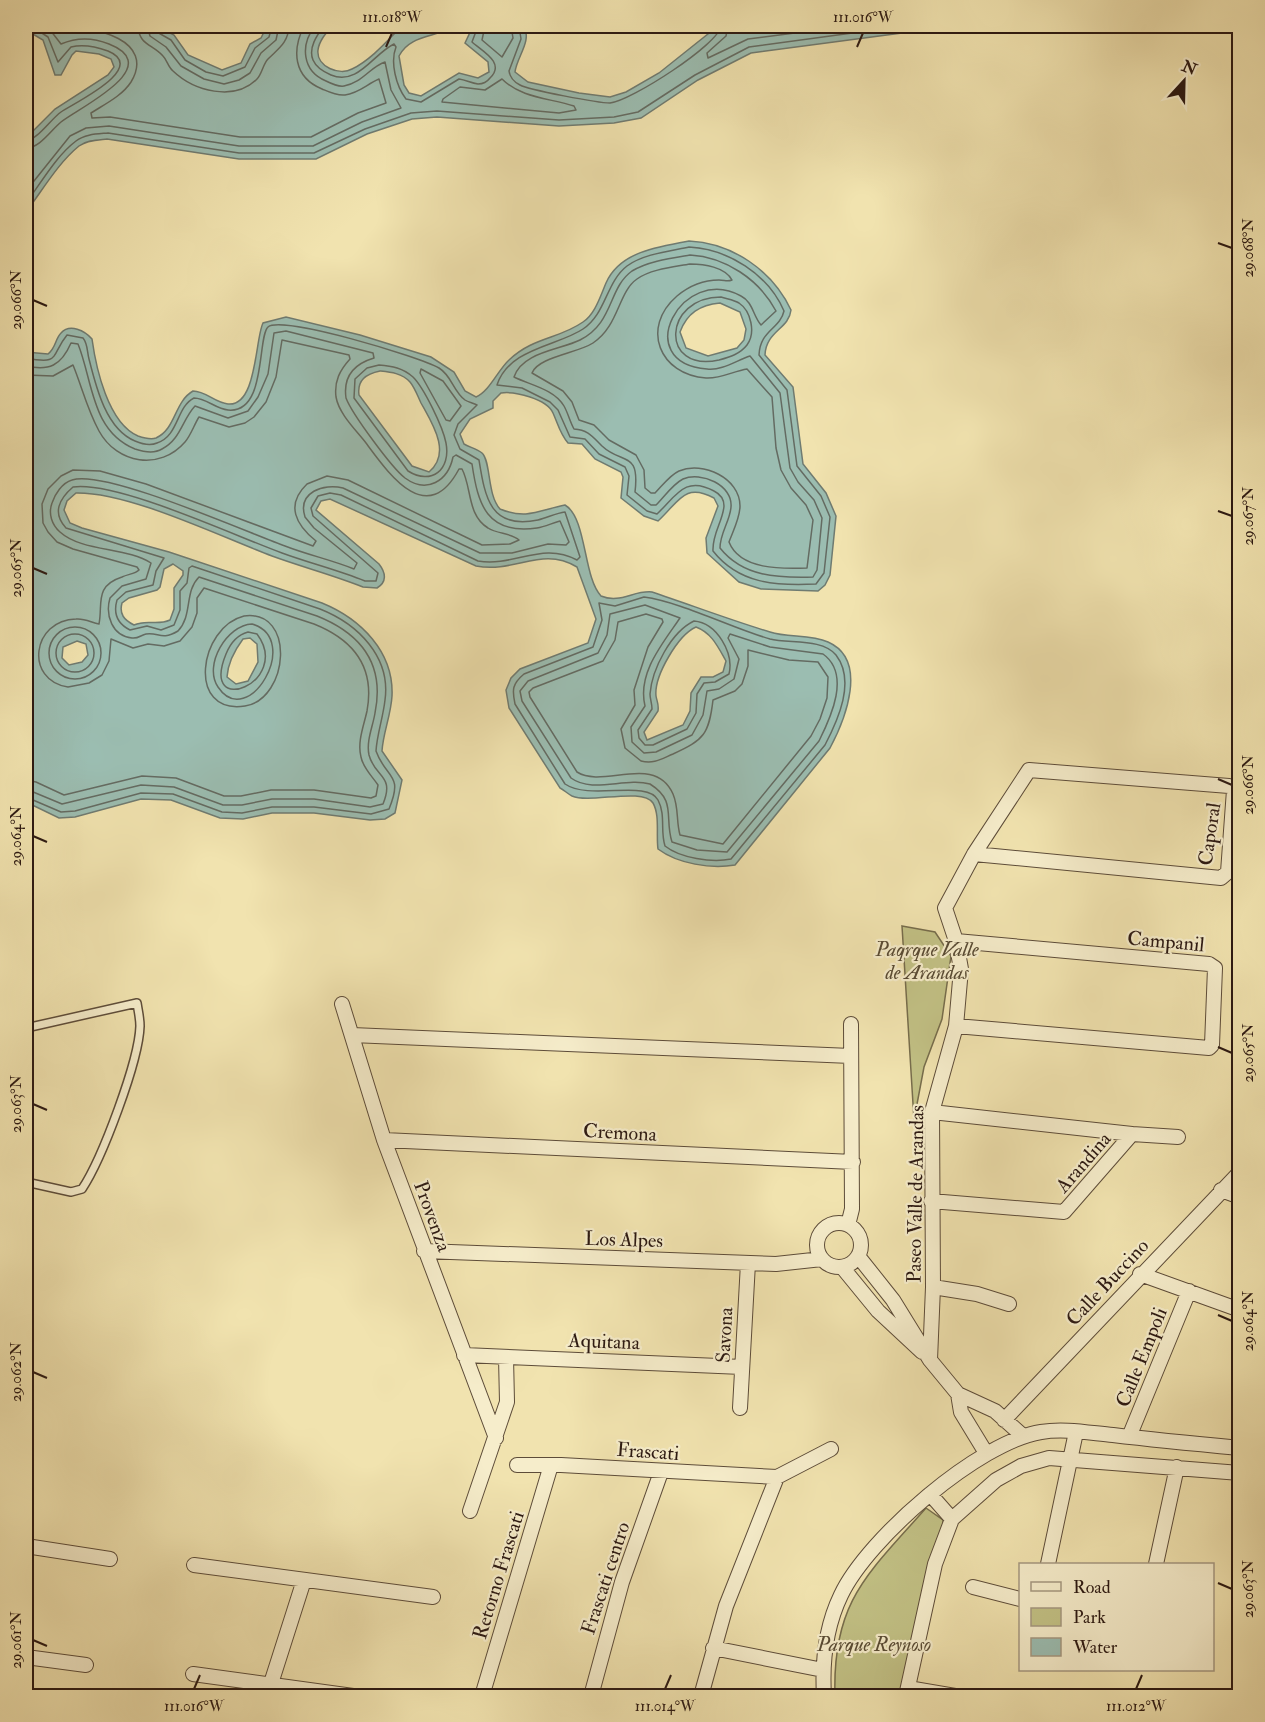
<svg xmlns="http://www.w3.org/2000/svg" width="1265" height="1722" viewBox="0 0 1265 1722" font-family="'IM FELL Double Pica',serif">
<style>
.green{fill:#c2c185;stroke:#776d4c;stroke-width:1.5}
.water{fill:#9bbdb1;stroke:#6f7b71;stroke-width:1.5;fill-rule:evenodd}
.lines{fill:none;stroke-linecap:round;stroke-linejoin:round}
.shore{stroke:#646b62;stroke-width:1.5}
.service-casing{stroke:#5d4c39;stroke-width:10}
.minor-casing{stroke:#5d4c39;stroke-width:16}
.service{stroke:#f6edcb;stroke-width:7}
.minor{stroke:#f6edcb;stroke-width:14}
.ticks{fill:none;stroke:#2c1912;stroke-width:2}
.labels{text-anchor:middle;stroke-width:4.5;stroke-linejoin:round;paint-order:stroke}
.street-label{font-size:20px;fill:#2c1912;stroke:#f6edcb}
.park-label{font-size:20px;font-style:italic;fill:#594b34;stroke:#f6edcb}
.neatline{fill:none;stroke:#2c1912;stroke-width:2}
.ticks-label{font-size:15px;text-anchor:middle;fill:#2c1912}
</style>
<rect width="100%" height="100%" fill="#f1e3af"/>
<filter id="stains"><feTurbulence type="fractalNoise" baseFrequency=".00333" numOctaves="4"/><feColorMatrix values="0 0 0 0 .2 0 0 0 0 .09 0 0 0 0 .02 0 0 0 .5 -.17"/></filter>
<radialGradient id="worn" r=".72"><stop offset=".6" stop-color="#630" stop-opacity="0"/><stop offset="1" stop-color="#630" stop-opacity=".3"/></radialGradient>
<path class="green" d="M902,926L935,932L951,956L942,1019L924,1067L914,1120Z
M926,1508L943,1520C945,1537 934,1547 930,1564C919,1608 908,1652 900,1696H835C832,1601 868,1574 926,1508Z"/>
<path class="water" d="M26,26H157L174,35L188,55L222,70L241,63L250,44L261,38L267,26H332C326,33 319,41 318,50C316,67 340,76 352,69C371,60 388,40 402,26H454C437,38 410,34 399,56L404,85L409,93L421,96L459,73L478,78L489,72L488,62L465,43L473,26H524C532,42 517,56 515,72L528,82L579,93L610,97L626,92L659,73L718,26H955L751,53L698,80L641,118L614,123L559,126L437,117L412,119L367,134L316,159H239L107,139C98,140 87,140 79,146C58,163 42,191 26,212V138L55,109L108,75L114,67L111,59L99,54L76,51L72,55L61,75H55L43,40L26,30Z
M689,241C732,243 772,270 791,310C789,329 766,331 765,355L793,387L803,464L826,493L836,516L830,575L825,585L818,591L761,589L739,582L707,553L706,538L718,506L714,498C684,482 679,502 658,521L644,516L621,498L623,477L621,472L595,459L582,444L568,443C560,434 558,424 553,413C547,399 515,391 501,393L493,401V408L470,419L460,434L464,444C469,447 477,449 482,453C491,461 487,495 500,509C527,520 540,510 565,505C587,518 583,577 601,596C620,604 634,590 652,592C691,605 730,620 770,632C788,638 810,634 828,642C869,660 845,720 830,748L735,865C711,869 678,864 658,849C656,835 660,815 653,803C642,787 590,804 572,796C568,794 564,790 560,788L509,708L506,690L511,678L520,669L588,643L596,619L577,567C541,546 517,573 476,566L330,499L321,501L316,510L379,564C386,573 387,582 377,588L363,587C333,575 302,567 272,556C219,536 129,492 76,493L67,501L64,510L70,523L82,528L169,552L322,603C361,619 394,652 392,696C391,715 383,733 382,751L402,780L395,813L385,819L370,820L314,813H272L243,819L220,818L171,800L141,799L75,817L59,818L26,802V352L48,354C56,348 55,339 61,333C70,323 85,331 92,339C96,368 108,423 138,436C144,438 150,440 156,438C176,429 174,402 193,391C206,391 215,403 228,404C257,407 255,339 263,323L286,317L360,335L431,357L454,372L465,391L476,397C489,392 498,370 509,360C533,337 559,339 583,322C595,314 600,297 606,283C620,251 659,247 689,241ZM720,303L740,312L746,329L744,340L737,348L708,356L686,348L680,332C687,313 700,305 720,303ZM380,371C390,372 402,373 410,382C415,388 418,397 421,403C432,423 452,453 429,472L412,466L359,395C357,380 366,374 380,371ZM173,564L183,571V575L174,588V609L170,620C157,626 147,619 134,625C124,620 119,614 122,603L129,598L157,590L160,587L164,569ZM696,627C712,633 718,647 726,661L723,672L713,677H701L691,693L690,711L683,725L647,740L644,732L658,711C659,704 657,702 656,696C654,676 678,635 696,627ZM250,638L257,644L258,662L248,681L236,684L227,677C228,662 234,651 243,639ZM77,641L86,644L88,655L82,662L69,665L62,658L63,647Z"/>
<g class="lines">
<path class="shore" d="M60,26L65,31C94,24 156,41 131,82C122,96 105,104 91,113L92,118L110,117L240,137H311L358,113L386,103L379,79C367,84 359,93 345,95C337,96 329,92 322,89C293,77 292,50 304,26
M138,26C139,45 152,44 163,56C167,60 168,67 173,71C194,91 234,102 257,79C262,74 263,64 268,59C279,48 288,43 289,26
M147,26L150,36L166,47L181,66L204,79L224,84L239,80L250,73L261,53L276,40L279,26
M155,26L157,32L171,40L185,60L206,72L223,76L245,67L255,48L269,37L272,26
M324,26C317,35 308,48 313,60C316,67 324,72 331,75C358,86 373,54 394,44L396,47C390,62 396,86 406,99L421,102L459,79C466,80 471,83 478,84C483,84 487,82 490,78C506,63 482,51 472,42L478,26
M485,26L482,40L502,57L513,38L511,26
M519,26L521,39L509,71C510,78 514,82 520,85C529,90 598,103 610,103C631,101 719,44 721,26
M728,26L726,36L707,53L708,58L748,39L849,26
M502,79C521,98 549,98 574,106L576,110L559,113L442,102L443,99L460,87L485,90Z
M26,141C38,139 50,120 61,112C74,103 149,68 108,51C97,47 83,44 71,47L58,62L48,37L31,26
M26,148C40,148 51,130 61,122C78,108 167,67 109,44C92,37 77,37 61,44L47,26
M26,191L70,136L86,128L109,126L239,146H313L362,122L401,108L391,90L385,62C370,67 362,83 344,86C338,87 332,84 326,81C302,71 300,45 315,26
M26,203C41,183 56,156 76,141C85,134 97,134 108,133L239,153H314L365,129L411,113L437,111L559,120L614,117L638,112L695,75L749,47L904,26
M689,247C728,249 768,274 784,311C780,329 760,330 759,355L787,390L797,466L821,496L830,517L824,573L816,584C776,586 739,584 713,551C712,534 723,521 724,506C724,498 720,494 714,491C685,475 676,496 657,514L647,511L627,495L629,476L625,467L599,454L585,439L570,437L558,410L550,402L522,388L497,385C509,348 558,346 583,329C606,314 606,282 627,266C643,254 670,251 689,247Z
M690,255C725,257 759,279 776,311L761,325C753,316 753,302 741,296C682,263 629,363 707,369C722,371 737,360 750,356L780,393L790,468L798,482L814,500L822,518L817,570L813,577C778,578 743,577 720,548C720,533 730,521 731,507C733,485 701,471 683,479C673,484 664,497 656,505H651L635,492C640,450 622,465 602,446C592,436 588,430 574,429C570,422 568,413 564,406C554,389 530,385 514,377C522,352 560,350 580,340C614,323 608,288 632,271C648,261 672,258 690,255Z
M690,264C704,264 725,267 732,280C727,282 725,280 719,280C703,280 689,286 677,296C640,328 660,375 706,378C720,379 734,371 747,369L772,397L776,448L781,470L791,488L806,505L813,520L807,568C782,569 740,570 729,542C733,531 740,518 740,506C740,478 703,461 679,471C670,475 662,486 655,493H651L645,488L644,470L636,455L609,440L594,425L579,420L572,402L563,391L532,373C538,357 578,353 593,343C619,326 618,292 637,279C651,269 674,267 690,264Z
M721,297C727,299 734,300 739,303C751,311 756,333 747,345C740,354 730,357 719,360C659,373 663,297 721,297Z
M26,358C61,365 50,356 67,335L83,338C88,344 87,352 89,359C96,387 106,429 135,441C142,444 150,446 157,443C179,436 176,407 194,398C206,398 216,409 228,410C267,414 257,337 268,327C282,315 420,357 439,368C452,376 453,391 465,400C468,402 473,403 477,405L458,424L454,435L460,449L479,460C485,497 490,530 538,520C547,518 556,513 565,512L580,557L577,560C542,541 515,567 478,561L341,495L330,493L318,496L311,508L313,516L378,573L376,581H365C338,570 309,563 282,553C235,536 118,481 73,487C59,499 52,513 66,528L164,558L156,571L153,585L126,592L117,600C113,614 118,624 130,630L147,626L161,630L174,625L180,610V591L187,583L189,568L192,566L320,609C358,624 391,657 385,700C383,718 377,734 376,751C386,779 404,773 389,809L371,814L314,807H272L242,813L222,812L173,794L141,793L75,811L61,812L26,797
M379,365C392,366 403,368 413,377C424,388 443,427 446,443C451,469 432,486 408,471L354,398L355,379L367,368Z
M26,366C49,371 61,366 71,343L78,344C93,381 91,431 135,449C144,452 154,454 162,449C181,439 182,420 195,406L228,418L248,411L258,397L268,374L274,333L286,331L373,353L374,358C354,364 343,377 346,398C352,414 392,468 405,478C427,494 448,481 453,457L456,455L472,464C478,505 487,535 537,528C545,527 552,523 560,521L569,542L566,545L548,544L512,553H480L343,488C324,483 297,492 305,517L314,528L357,563L354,569C332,560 308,555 285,546C246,532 105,469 72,480C62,483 55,494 52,503C48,514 52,525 60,532C82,552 127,547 151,563L146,579L122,586L110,598C105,615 112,636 132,638C138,639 141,635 146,634C159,632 161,641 178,631C193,615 184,592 199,577L317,616C362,634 385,664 375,713C373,726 366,741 369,755C375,778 395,775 383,804L370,807L314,799H272L242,805H223L174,787L141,785L62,804L26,789
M421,369L443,381L461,406L450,421L446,420L420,373Z
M26,375L53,376L73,365C82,387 87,409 99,431C117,464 160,471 185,442C191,435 194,425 199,417L229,427L245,423L254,417L266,402L276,377L282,340L349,355L350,359C340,370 334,381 336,397C339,414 356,430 366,443C389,474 427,529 459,469H462C472,488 467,515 488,528C497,534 512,533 519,540L510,544L482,545L348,480L327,476L307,484C285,505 296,525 316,541L313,546L146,484L100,471L73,470L61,476L48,489L42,504L43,523L48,532L57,542L73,549L137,567L139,570C135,574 128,574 122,577C94,586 103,604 99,624C92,623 85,618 76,619C32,620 24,680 68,687L89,683L102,675L109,661L111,639L133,648L148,644L164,646L180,641L192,627L197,613V598L204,588L314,624C354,640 375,668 367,711C364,725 357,742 361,757C363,768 372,776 378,785L376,796L371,798L314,790H271L241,796H224L176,778L142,776L64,795L36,782L26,780
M644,597C681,602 732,628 770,639C789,644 822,638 836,655C856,681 838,720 825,745L731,859C712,863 680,858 665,846C660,831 666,815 658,800C647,779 590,801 565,784L515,704C512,690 512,684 524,674L593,647L602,620L599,603L615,606Z
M645,605L680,618C663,643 637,673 645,706L631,727L632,742L644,753L656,752L692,735L703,715L707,691L719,689L734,679L739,659L728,638L730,634L770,647L823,654C851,674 831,717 819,741L727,852L697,850L672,842C664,817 677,801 650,784C625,777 593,794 571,778L522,701L520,691L528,681L598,653L607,635L610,614Z
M646,614L662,619L663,622L648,647L634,690L635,705L621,729L625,748L641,761C654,764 661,759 673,754C704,740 709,734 713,700L735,691L742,684L748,666V650L789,660L818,662L828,677L827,698L820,719L811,736L723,844L680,835C676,821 679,808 673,794C655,753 603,789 577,772L530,697L529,692L533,688L603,661L615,640L618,622Z
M244,616C296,609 289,699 245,706C186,715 199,627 244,616Z
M694,621C717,623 734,653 729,674L715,682L704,683L697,694L696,713L687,729L653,745H645L639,738L638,730L652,709C652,703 650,699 650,694C652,669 671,632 694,621Z
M252,624C303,639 248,732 218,687C203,665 227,625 252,624Z
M49 653a26 26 0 1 1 52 0a26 26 0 1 1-52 0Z
M248,632L257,634C293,682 199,720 226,654C230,644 237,635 248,632Z
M56 653a19 19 0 1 1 38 0a19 19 0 1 1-38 0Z"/>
<defs>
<path id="service" d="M26,1028L137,1003C138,1010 140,1018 140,1026C139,1061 102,1159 82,1189L71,1192L26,1182"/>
<path id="minor" d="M342,1004L384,1140L496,1438
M956,1026L1209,1048L1212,1045L1215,968L1209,964L956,941
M352,1035L851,1056
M1132,1134L1178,1137
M384,1140L853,1162
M1221,1190L1240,1197
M931,1201L1064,1212L1132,1134L932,1112
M817 1245a22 22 0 1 1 44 0a22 22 0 1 1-44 0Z
M848,1225L852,1209L851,1024
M424,1251L776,1264L822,1259
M858,1256L893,1300L930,1360L958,1394L995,1411L1023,1436
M842,1267L878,1311L922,1352
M1140,1274L1240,1310
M933,1287L977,1294L1009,1304
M464,1355L742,1367
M930,1360L933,1287L932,1112L956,1026L961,969L956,941L945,908L974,854L1029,770L1229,786L1234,790L1228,872L1221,878L974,854
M958,1394L961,1412L986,1453
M740,1408L748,1263
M1004,1420L1240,1172
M1129,1437L1189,1291
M517,1465H561L777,1477L831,1449
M930,1494L952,1519
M470,1511L507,1402L506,1357
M26,1546L110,1559
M1048,1564L1076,1432
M1156,1564L1177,1467
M194,1565L433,1597
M973,1587L1020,1599
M713,1648L823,1670
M26,1657L86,1665
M193,1674L353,1696
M908,1688L955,1696
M267,1696L304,1580
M482,1696L551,1465
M591,1696L622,1582L661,1472
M701,1696L726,1606L777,1477
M824,1696C822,1663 826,1626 841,1595C868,1538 979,1442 1041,1432C1064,1428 1090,1433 1113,1435C1155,1440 1197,1444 1240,1448
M906,1696L935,1564L952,1519L996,1480L1021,1466L1049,1458L1240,1473"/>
</defs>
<use href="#service" class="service-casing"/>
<use href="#minor" class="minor-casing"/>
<use href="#service" class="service"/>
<use href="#minor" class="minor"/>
</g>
<path class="ticks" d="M386,47L392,33M857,47L863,33M1218,243L1232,248M33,300L47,306M1218,511L1232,516M33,568L47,574M1218,779L1232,785M33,836L47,842M1218,1047L1232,1053M33,1104L47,1110M1218,1315L1232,1321M33,1372L47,1378M1218,1583L1232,1589M33,1640L47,1646M194,1689L200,1675M665,1689L671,1675M1136,1689L1142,1675"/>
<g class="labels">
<g class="street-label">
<text transform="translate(1209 834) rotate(-82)" y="7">Caporal</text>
<text transform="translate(1166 941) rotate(5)" y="7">Campanil</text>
<text transform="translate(620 1132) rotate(3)" y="7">Cremona</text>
<text transform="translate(1083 1162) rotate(-49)" y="7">Arandina</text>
<text transform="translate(915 1194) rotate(-89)" y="7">Paseo Valle de Arandas</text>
<text transform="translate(433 1216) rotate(70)" y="7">Provenza</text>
<text transform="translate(624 1239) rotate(2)" y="7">Los Alpes</text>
<text transform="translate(1107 1282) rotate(-47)" y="7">Calle Buccino</text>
<text transform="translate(724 1335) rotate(-87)" y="7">Savona</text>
<text transform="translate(604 1341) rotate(2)" y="7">Aquitana</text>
<text transform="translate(1141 1357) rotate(-68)" y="7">Calle Empoli</text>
<text transform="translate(648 1451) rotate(4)" y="7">Frascati</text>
<text transform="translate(498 1575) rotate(-73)" y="7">Retorno Frascati</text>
<text transform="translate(605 1578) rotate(-72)" y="7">Frascati centro</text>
</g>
<g class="park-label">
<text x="927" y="956">Paqrque Valle<tspan x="927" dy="23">de Arandas</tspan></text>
<text x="874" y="1651">Parque Reynoso</text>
</g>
</g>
<rect width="1265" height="1722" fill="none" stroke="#f1e3af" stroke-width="66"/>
<rect x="1019" y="1563" width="195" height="108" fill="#f6edcb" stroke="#a59881" stroke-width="1.5"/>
<rect x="1031" y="1582" width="30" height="9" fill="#f6edcb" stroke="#a59881" stroke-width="1.5"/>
<text x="1073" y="1593" font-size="18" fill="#2c1912">Road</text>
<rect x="1031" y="1608" width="30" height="18" fill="#c2c185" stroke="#a59881" stroke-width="1.5"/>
<text x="1073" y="1623" font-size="18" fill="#2c1912">Park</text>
<rect x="1031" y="1638" width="30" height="18" fill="#9bbdb1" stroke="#a59881" stroke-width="1.5"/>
<text x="1073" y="1653" font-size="18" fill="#2c1912">Water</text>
<g transform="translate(1184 81) rotate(22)" stroke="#f6edcb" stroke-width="4.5" paint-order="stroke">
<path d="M0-4.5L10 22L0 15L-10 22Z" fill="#2c1912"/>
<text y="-9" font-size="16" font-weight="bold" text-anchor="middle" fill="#2c1912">N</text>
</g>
<rect x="33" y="33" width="1199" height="1656" class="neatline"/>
<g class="ticks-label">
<text x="392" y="22">111.018°W</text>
<text x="863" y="22">111.016°W</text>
<text transform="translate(1248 248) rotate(-90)" y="5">29.068°N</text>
<text transform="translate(16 300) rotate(-90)" y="5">29.066°N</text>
<text transform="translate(1248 516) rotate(-90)" y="5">29.067°N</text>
<text transform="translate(16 568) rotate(-90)" y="5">29.065°N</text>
<text transform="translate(1248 785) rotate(-90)" y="5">29.066°N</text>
<text transform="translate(16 836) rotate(-90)" y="5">29.064°N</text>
<text transform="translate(1248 1053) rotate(-90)" y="5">29.065°N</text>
<text transform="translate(16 1104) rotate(-90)" y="5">29.063°N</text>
<text transform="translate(1248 1321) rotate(-90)" y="5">29.064°N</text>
<text transform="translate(16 1372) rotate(-90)" y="5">29.062°N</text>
<text transform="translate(1248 1589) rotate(-90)" y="5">29.063°N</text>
<text transform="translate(16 1640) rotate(-90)" y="5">29.061°N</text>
<text x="194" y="1711">111.016°W</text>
<text x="665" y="1711">111.014°W</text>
<text x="1136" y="1711">111.012°W</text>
</g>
<rect width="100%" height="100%" filter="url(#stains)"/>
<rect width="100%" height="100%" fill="url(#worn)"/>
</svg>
